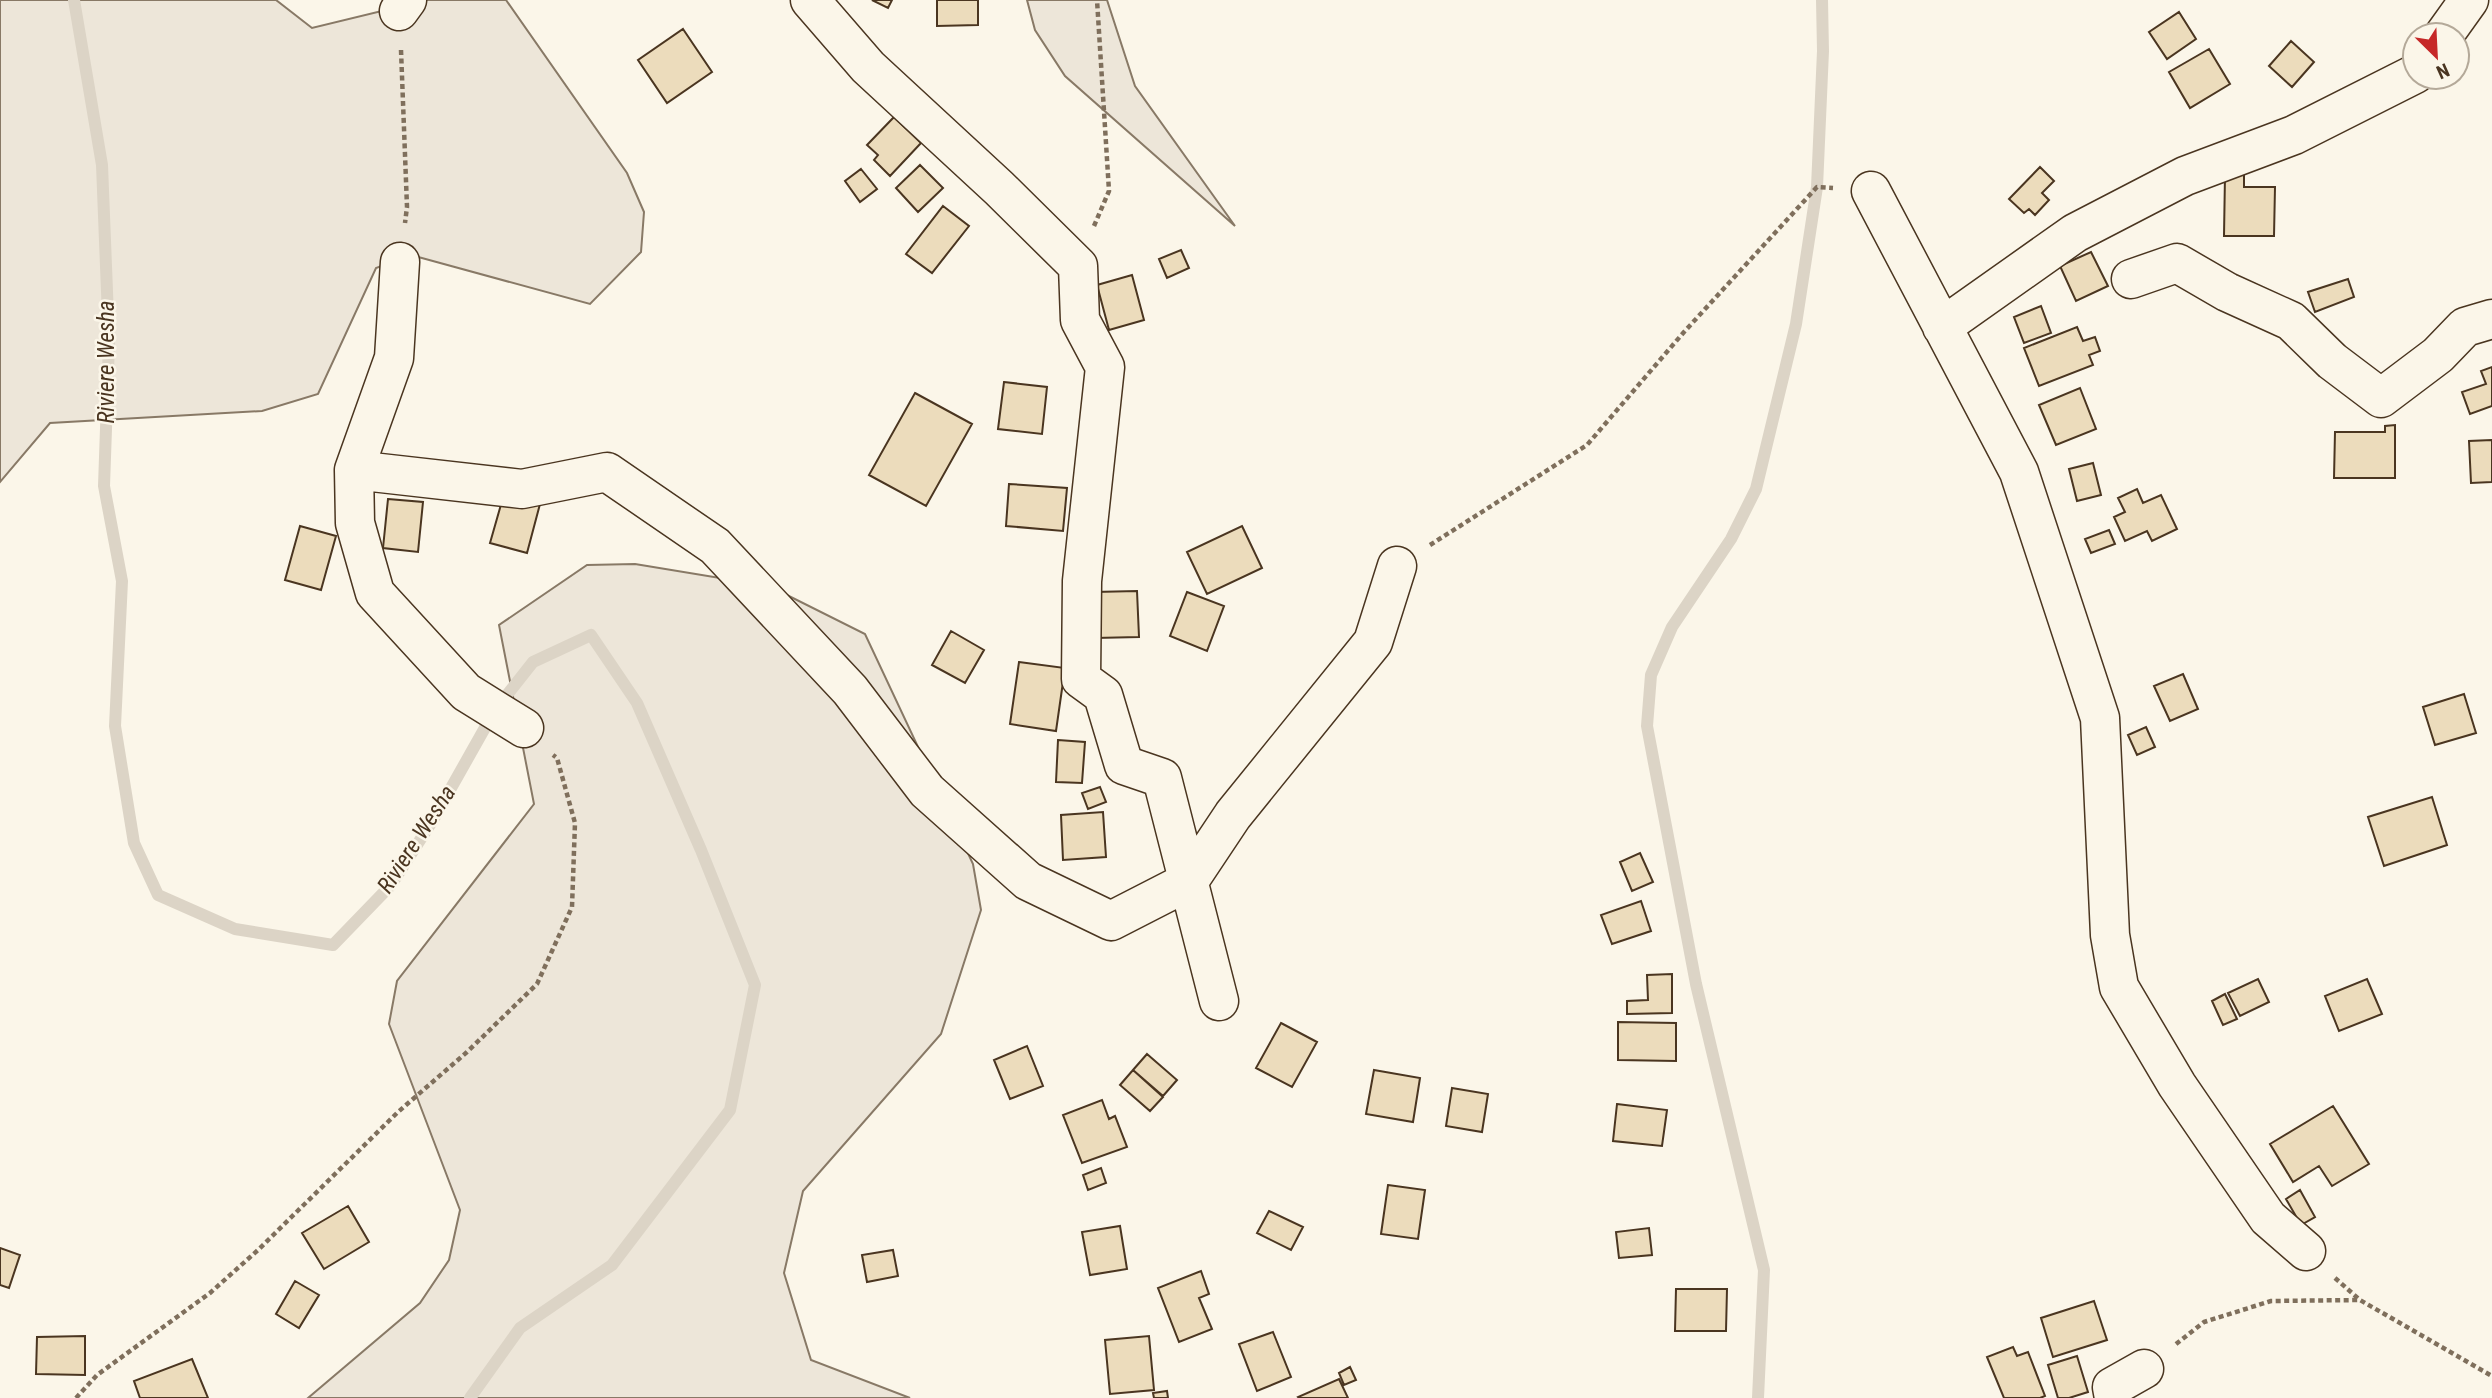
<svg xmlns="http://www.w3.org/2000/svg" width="2492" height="1398" viewBox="0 0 2492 1398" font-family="'Roboto Condensed',sans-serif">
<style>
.green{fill:#ede6d9;stroke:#887966;stroke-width:2}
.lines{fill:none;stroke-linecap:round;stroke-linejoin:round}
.stream{stroke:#dcd4c6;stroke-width:12}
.building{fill:#ecdcbc;stroke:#4a3520;stroke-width:2}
.minor-casing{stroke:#4a3520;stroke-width:41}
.path{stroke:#7f6f5c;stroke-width:4.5;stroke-dasharray:5 3.5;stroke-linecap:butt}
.minor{stroke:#fbf6e9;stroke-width:38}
.labels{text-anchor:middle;stroke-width:5;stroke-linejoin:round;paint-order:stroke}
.water-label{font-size:23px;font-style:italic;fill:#4a3520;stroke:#fbf6e9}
</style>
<rect width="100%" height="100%" fill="#fbf6e9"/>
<path class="green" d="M0,0H276L312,28L427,0H506L627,173L644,212L641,252L590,304L411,255L376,268L318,394L262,411L50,423L0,482Z
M1027,0H1107L1135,86L1235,226L1065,76L1035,30Z
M635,564L769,586L865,634L973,864L981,910L941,1034L803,1191L784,1273L811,1360L910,1398H308L420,1303L449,1260L460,1210L389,1024L397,981L534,804L499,625L587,565Z"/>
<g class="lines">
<path class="stream" d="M74,0L102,165L109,342L104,486L122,581L115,726L134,843L158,895L235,929L333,945L391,885L433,820L495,710L533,662L591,635L637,703L701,850L755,985L730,1110L612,1265L520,1328L470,1398
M1758,1398L1764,1270L1696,984L1647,726L1651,675L1672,627L1731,539L1756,489L1796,324L1817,187L1823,51L1822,0"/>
</g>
<path class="building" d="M872,0H892L888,8Z
M937,0H978V25L937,26Z
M2179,12L2196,39L2167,59L2149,32Z
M683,29L712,72L667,103L638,60Z
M2291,41L2314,62L2292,87L2269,66Z
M2209,49L2230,84L2190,108L2169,72Z
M894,117L921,143L890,176L874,160L878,155L867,145Z
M920,165L943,188L918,212L896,188Z
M2040,167L2054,181L2042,193L2049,200L2035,215L2029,209L2024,213L2009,199Z
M861,169L877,189L860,202L845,181Z
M2225,175H2244V187H2275L2274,236H2224Z
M943,206L969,226L932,273L906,254Z
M1181,250L1189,268L1167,278L1159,259Z
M2091,252L2108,286L2076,301L2060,266Z
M1132,275L1144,320L1109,330L1097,285Z
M2348,279L2354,297L2315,312L2308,292Z
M2041,306L2051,333L2024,343L2014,317Z
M2077,327L2083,341L2095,337L2100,351L2089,355L2093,365L2039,386L2024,348Z
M2492,367V406L2470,414L2462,392L2486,384L2481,371Z
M1004,382L1047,387L1042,434L998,429Z
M2080,388L2096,429L2056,445L2039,405Z
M915,393L972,424L926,506L869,475Z
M2395,425V478H2334L2335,432H2385V426Z
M2492,440V482L2471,483L2469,441Z
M2093,463L2101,495L2077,501L2069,469Z
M1009,484L1067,488L1063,531L1006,526Z
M2137,489L2143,503L2161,495L2177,529L2152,541L2147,531L2125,541L2114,517L2125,512L2118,498Z
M504,494L540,504L527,553L490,543Z
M388,499L423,502L418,552L383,548Z
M300,526L336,536L321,590L285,580Z
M1242,526L1262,568L1207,594L1187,552Z
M2109,530L2115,544L2091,553L2085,539Z
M1137,591L1139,637L1095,638L1094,592Z
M1187,592L1224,606L1207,651L1170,636Z
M951,631L984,650L965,683L932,665Z
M1019,662L1065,668L1056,731L1010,724Z
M2183,674L2198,709L2170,721L2154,686Z
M2464,694L2476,733L2435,745L2423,707Z
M2146,727L2155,747L2137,755L2128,735Z
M1058,740L1085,742L1082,783L1056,782Z
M1100,787L1106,802L1088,809L1082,793Z
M2432,797L2447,845L2384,866L2368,817Z
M1103,812L1106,857L1063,860L1061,815Z
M1640,853L1653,882L1632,891L1620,862Z
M1641,901L1651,931L1612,944L1601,915Z
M1672,974V1013L1627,1014V1001L1648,1000L1647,975Z
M2258,979L2269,1002L2240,1016L2228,993Z
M2367,979L2382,1014L2339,1031L2325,996Z
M2225,994L2237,1019L2223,1025L2212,1001Z
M1618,1022L1676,1023V1061L1618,1060Z
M1281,1023L1317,1042L1292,1087L1256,1068Z
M1027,1046L1043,1086L1010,1099L994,1060Z
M1147,1054L1177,1080L1163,1096L1133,1070Z
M1133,1070L1163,1097L1150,1111L1120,1085Z
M1374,1070L1420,1078L1413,1122L1366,1114Z
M1452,1088L1488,1094L1482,1132L1446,1126Z
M1102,1100L1109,1119L1115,1116L1127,1147L1082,1163L1063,1115Z
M1617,1104L1667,1110L1662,1146L1613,1141Z
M2333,1106L2369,1164L2332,1186L2319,1166L2293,1182L2270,1144Z
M1101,1168L1106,1183L1088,1190L1083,1175Z
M1388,1185L1425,1190L1418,1239L1381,1234Z
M2300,1190L2315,1217L2301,1225L2286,1199Z
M348,1206L369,1242L324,1269L302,1233Z
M1269,1211L1303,1227L1291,1250L1257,1233Z
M1120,1226L1127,1269L1090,1275L1082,1232Z
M1649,1228L1652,1255L1619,1258L1616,1232Z
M0,1248L20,1255L9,1288L0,1285Z
M893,1250L898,1276L867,1282L862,1255Z
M1201,1271L1209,1294L1199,1298L1212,1329L1179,1342L1158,1288Z
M295,1281L319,1295L299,1328L276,1314Z
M1676,1289H1727L1726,1331H1675Z
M2094,1301L2107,1340L2053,1357L2041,1318Z
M1273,1332L1291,1377L1257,1391L1239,1344Z
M85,1336V1375L36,1374L37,1337Z
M1149,1336L1154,1390L1110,1394L1105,1340Z
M2013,1347L2017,1356L2028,1352L2045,1396L2040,1398H2004L1987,1357Z
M2077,1356L2088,1392L2069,1398H2058L2048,1365Z
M192,1359L208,1398H140L134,1381Z
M1350,1367L1356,1380L1344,1385L1339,1373Z
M1339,1379L1348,1398H1299L1298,1397Z
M1167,1391L1168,1398H1154L1153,1393Z"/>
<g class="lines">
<defs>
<path id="minor" d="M810,0L868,67L999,188L1078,266L1080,320L1105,367L1082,581L1081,679L1103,695L1124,765L1162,778L1219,1001
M399,11L407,0
M2444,35L2469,0
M1871,191L2019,472L2100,718L2110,935L2119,987L2177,1085L2268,1218L2306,1251
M400,262L394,358L354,470L355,523L375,593L466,692L524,728
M2131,279L2177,263L2227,292L2291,321L2332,361L2381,398L2438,355L2465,327L2492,319
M1942,327L2075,233L2185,176L2294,135L2415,74
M354,470L522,489L607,472L715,546L850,690L927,791L1028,881L1111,921L1189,881L1233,815L1373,642L1397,566
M2114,1398L2112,1387L2144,1369"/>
</defs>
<use href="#minor" class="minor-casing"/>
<path class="path" d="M401,50L407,207L405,223
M1094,226L1109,191L1097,0
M1430,545L1587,445L1684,332L1817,187L1833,188
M2335,1278L2360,1300L2492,1376
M2176,1344L2204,1322L2271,1301L2360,1300
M76,1398L97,1375L210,1293L258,1250L398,1112L467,1052L537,984L572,907L575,823L557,758L553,755"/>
<use href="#minor" class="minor"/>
</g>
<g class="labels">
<g class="water-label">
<text transform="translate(106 362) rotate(-90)" y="8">Riviere Wesha</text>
<text transform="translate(416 839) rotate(-57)" y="8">Riviere Wesha</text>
</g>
</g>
<g transform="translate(2436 56) rotate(156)"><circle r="33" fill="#fbf6e9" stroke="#b4a999" stroke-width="2"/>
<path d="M0-5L12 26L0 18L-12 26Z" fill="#c62828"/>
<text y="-10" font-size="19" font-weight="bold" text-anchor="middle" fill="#4a3520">N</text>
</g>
</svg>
